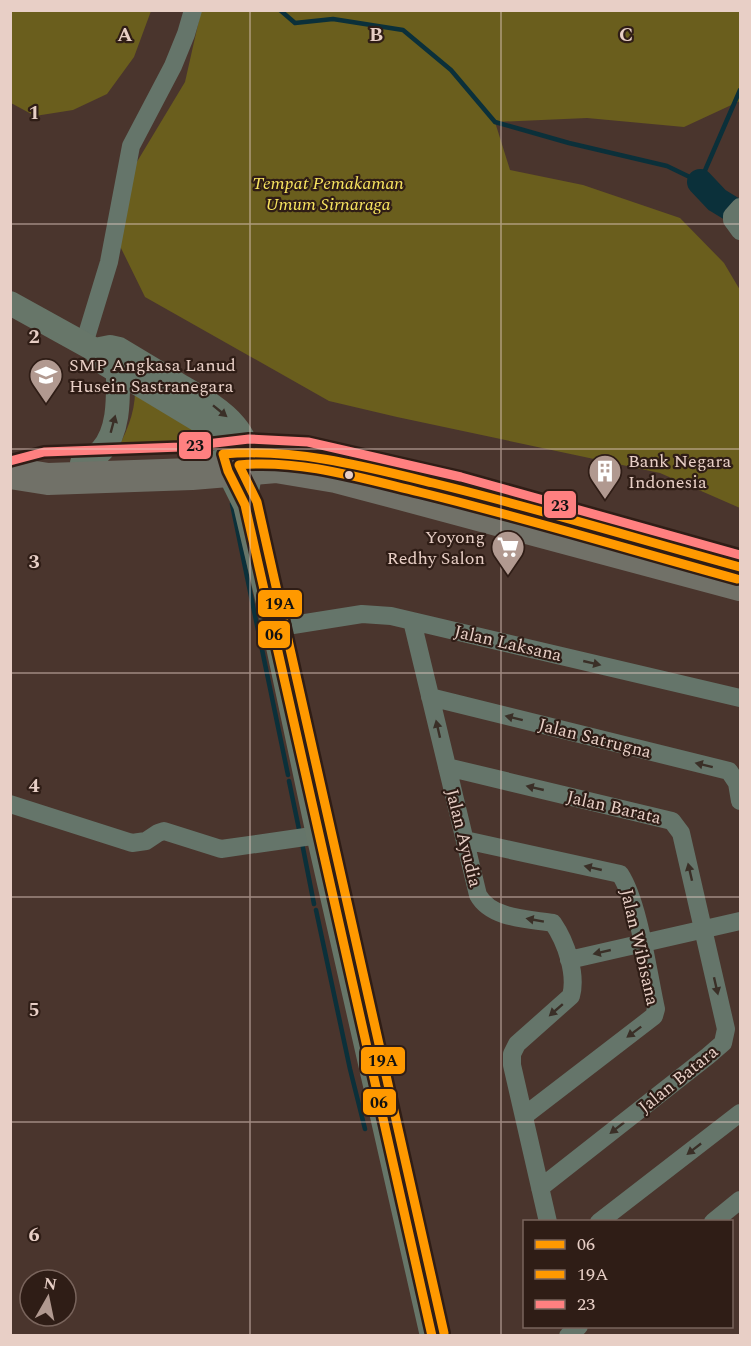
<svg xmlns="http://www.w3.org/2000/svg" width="751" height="1346" viewBox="0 0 751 1346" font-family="Spectral,serif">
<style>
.green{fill:#6a5e1d}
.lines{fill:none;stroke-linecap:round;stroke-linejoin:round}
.stream{stroke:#0b303a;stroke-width:4.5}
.river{stroke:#0b303a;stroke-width:26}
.street{stroke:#65756a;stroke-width:18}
.secondary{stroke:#677669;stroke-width:24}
.highway{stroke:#717168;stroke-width:32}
.bus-1-casing{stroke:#2f1d16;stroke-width:14}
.bus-2-casing{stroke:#2f1d16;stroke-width:14}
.bus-3-casing{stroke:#2f1d16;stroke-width:14}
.bus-1{stroke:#f90;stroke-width:9}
.bus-2{stroke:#f90;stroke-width:9}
.bus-3{stroke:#ff8080;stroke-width:9}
.oneway{fill:#3a2f27}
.grid{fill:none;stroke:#e8cfc6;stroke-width:1.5;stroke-opacity:0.55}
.bus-dot{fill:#e8cfc6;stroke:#2f1d16;stroke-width:2}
.labels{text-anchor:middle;stroke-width:4.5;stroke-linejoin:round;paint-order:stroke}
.park-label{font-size:18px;font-style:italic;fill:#f9e560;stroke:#2f1d16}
.poi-label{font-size:18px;fill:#e8cfc6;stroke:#2f1d16;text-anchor:start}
.street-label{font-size:18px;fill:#e8cfc6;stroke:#2f1d16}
.grid-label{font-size:20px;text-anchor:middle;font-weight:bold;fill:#e8cfc6;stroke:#2f1d16;stroke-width:4.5;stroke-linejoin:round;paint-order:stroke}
.line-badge{stroke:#2f1d16;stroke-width:2}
.pale-badge-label{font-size:16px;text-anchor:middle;font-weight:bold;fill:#111}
</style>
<rect width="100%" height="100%" fill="#4a352d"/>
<path class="green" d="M10,11L11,10L151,11L134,57L107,94L73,110L35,116L11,103Z
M201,11H740V101L684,127L587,118L495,122L510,170L583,185L680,218L724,263L740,290V508L660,473L397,417L329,401L145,297L119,244L129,175L185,82Z
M135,387L203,427L208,445L187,453L114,455C126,434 136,412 135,387Z"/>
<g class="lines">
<path class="stream" d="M280,10L295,23L333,19L403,30L451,70L495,122L569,143L667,166L700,182L740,90
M232,504L258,630
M259,635L288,775
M289,781L300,834
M302,843L314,904
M316,910L350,1069L365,1129"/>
<path class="river" d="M700,182L717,200L740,214"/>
<path class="street" d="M740,207L732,216V220L740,231
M84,344L109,262L131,146L173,66L186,34L193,10
M412,621L478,895C491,919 529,919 553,923C566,942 577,974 571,996L517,1044L512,1054V1065L548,1222
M274,628L362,614L391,616L740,698
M430,697L729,771L737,783L740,801
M447,767L672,821L681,833L726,1029L723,1043L708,1056L540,1188
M10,804L132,843L146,841L158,833L164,831L221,849L319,835
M465,840L620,874C639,903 648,973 656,1009L654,1016L524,1116
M569,960L740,921
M599,1222L740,1113
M713,1222L740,1200
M568,1336L579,1326"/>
<path class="secondary" d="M10,303L95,350L102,362L205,424L217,438L228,471L245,505L274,628L317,830L432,1336
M95,350L110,347L119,349C139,361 159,373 179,385C221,410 259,430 248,486
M82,463C89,460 96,457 102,450C120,430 118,396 118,371"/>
<path class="highway" d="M10,473L48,479L192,474L276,467L336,477L393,492L740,585"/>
<defs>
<path id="bus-1" d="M432,1336L245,505L228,471L223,454C295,448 364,466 433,483C536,508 638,539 740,567"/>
<path id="bus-2" d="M444,1333L257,502L239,465C299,459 361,478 419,492C526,518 631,550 737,579"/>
<path id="bus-3" d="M10,461L44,452L181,447L249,439L308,442L461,477L740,555"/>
</defs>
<use href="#bus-1" class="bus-1-casing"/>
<use href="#bus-2" class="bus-2-casing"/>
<use href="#bus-3" class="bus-3-casing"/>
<use href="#bus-1" class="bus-1"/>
<use href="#bus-2" class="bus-2"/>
<use href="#bus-3" class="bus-3"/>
</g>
<defs><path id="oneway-solid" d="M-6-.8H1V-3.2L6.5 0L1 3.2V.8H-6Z" transform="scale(1.5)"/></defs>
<g class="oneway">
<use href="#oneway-solid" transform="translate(220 411) rotate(39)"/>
<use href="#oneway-solid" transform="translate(113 424) rotate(-75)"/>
<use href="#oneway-solid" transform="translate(592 663) rotate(13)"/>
<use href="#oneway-solid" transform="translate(514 718) rotate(-166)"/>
<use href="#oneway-solid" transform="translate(438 729) rotate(-103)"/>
<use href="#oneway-solid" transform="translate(704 765) rotate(-166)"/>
<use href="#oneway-solid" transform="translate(535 788) rotate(-167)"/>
<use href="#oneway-solid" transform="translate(593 868) rotate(-167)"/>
<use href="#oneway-solid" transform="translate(690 872) rotate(-103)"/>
<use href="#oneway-solid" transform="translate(535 920) rotate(-170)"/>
<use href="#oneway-solid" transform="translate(602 952) rotate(167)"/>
<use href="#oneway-solid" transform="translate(716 986) rotate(77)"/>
<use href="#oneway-solid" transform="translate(556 1010) rotate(139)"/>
<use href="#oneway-solid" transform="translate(634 1032) rotate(143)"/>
<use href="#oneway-solid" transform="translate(617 1128) rotate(142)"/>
<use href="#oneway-solid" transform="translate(694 1149) rotate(142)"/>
</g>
<path class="grid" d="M250,10V1336M501,10V1336M10,224H740M10,449H740M10,673H740M10,897H740M10,1122H740"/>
<defs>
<symbol id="school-pin" viewBox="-11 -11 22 30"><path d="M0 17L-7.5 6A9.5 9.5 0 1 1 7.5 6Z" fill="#b19990" stroke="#2f1d16"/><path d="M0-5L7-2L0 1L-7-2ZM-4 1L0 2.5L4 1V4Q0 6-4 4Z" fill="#fff"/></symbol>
<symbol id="building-pin" viewBox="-11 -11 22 30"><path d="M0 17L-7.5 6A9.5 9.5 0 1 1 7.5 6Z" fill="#b19990" stroke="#2f1d16"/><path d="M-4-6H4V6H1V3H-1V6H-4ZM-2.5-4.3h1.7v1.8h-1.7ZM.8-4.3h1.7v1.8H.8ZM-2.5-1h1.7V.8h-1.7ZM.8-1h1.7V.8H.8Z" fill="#fff"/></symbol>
<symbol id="supermarket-pin" viewBox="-11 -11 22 30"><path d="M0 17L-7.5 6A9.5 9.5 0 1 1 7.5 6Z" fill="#b19990" stroke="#2f1d16"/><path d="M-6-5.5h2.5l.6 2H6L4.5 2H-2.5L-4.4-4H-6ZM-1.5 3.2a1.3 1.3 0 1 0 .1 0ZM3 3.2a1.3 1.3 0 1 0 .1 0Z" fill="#fff"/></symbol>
</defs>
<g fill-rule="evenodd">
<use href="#school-pin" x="27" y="356" width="38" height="52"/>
<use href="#building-pin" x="586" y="452" width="38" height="52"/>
<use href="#supermarket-pin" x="489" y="528" width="38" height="52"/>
</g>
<circle class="bus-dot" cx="349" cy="475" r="5"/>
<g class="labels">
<g class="park-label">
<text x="328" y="189">Tempat Pemakaman<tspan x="328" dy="21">Umum Sirnaraga</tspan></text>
</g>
<g class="poi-label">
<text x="69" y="371">SMP Angkasa Lanud<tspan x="69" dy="21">Husein Sastranegara</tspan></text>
<text x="628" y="467">Bank Negara<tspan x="628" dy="21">Indonesia</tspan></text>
<text x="485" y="543" text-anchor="end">Yoyong<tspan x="485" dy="21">Redhy Salon</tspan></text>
</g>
<g class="street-label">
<text transform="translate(508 643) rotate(13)" y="6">Jalan Laksana</text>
<text transform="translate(595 738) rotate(14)" y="6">Jalan Satrugna</text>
<text transform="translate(614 807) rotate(13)" y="6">Jalan Barata</text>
<text transform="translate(464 838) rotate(76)" y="6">Jalan Ayudia</text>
<text transform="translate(640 947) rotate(77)" y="6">Jalan Wibisana</text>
<text transform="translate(678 1079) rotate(-39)" y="6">Jalan Batara</text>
</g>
</g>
<g class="grid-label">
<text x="125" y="41">A</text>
<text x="376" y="41">B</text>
<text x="626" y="41">C</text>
<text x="34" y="119">1</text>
<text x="34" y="343">2</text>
<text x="34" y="568">3</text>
<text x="34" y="792">4</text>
<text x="34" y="1016">5</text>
<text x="34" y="1241">6</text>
</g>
<g class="line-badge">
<rect x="178" y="431" width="34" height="29" rx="6" fill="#ff8080"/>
<rect x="543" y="490" width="34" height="29" rx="6" fill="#ff8080"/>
<rect x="257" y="589" width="46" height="29" rx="6" fill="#f90"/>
<rect x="257" y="620" width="34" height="29" rx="6" fill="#f90"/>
<rect x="360" y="1046" width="46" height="29" rx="6" fill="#f90"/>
<rect x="362" y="1088" width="35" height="28" rx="6" fill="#f90"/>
</g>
<g class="pale-badge-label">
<text x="195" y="451">23</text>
<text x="560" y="511">23</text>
<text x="280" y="609">19A</text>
<text x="274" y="640">06</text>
<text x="383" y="1066">19A</text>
<text x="379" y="1108">06</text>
</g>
<rect width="751" height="1346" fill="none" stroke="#e8cfc6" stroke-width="24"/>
<rect x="523" y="1220" width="210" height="108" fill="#2f1d16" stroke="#79645c" stroke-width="1.5"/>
<rect x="535" y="1240" width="30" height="9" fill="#ff9900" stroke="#79645c" stroke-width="1.5"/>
<text x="577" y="1250" font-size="18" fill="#e8cfc6">06</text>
<rect x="535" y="1270" width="30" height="9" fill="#ff9900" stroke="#79645c" stroke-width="1.5"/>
<text x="577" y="1280" font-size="18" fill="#e8cfc6">19A</text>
<rect x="535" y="1300" width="30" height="9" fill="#ff8080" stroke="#79645c" stroke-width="1.5"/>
<text x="577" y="1310" font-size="18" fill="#e8cfc6">23</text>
<g transform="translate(48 1298) rotate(9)"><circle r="28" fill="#2f1d16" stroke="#79645c" stroke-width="1.5"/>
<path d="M0-4.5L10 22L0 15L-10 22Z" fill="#b19990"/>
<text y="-9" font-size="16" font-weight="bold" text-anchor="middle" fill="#e8cfc6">N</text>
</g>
</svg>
